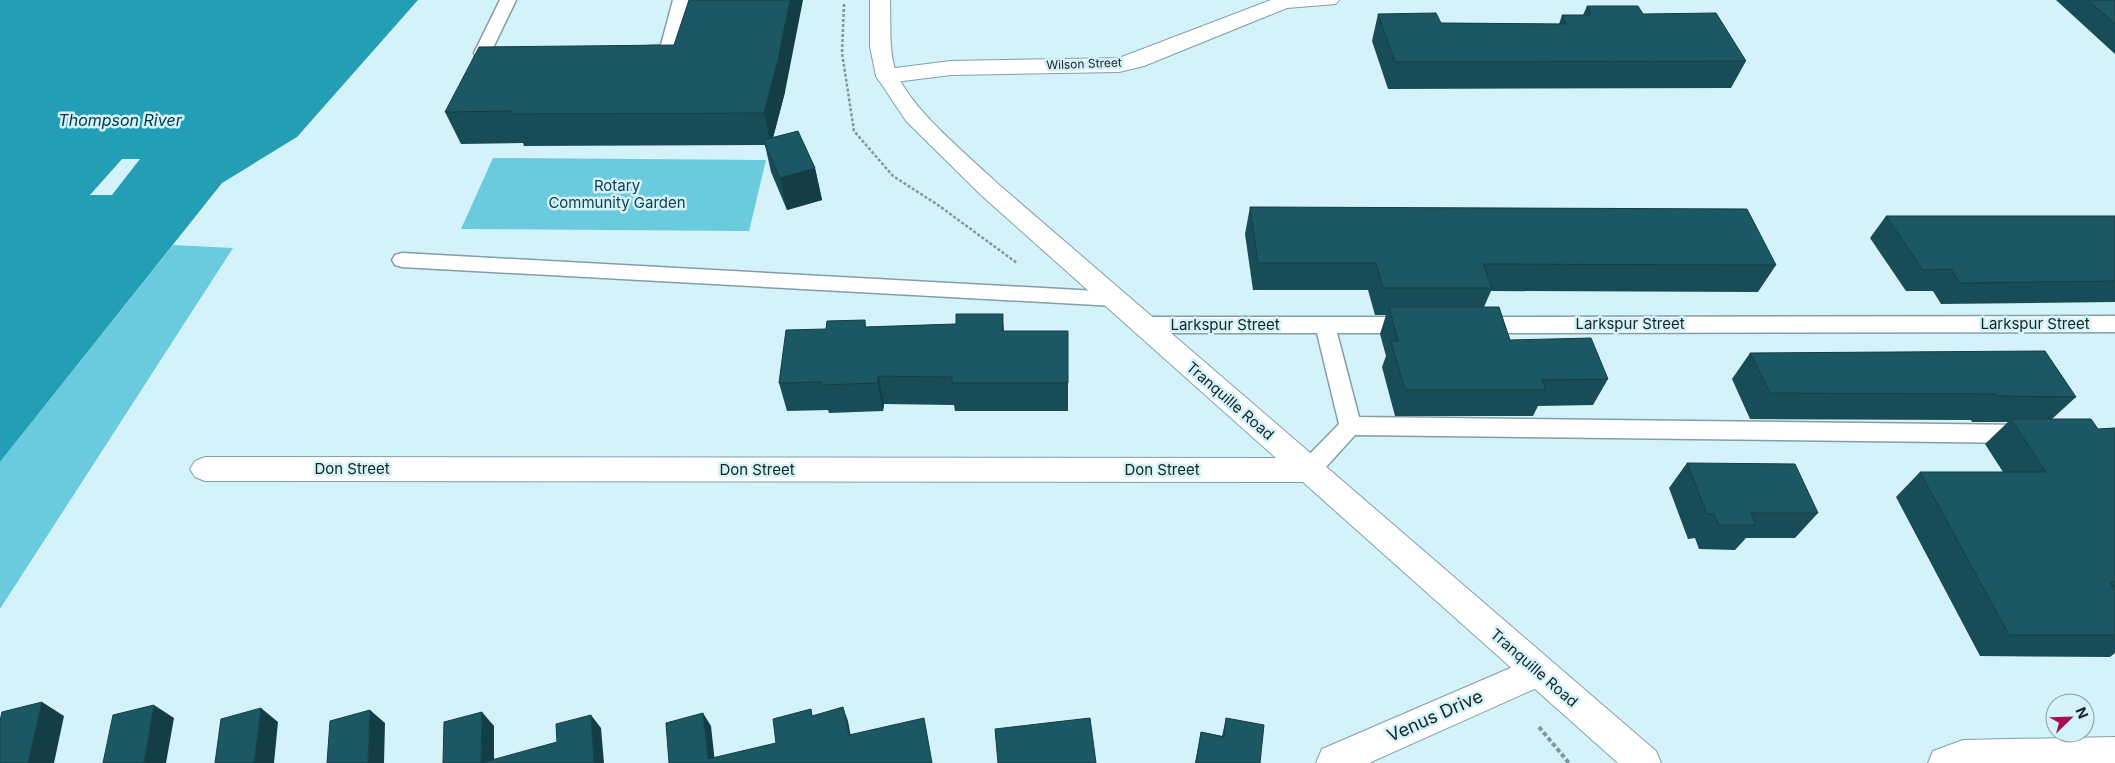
<svg xmlns="http://www.w3.org/2000/svg" width="2115" height="763" viewBox="0 0 2115 763" font-family="Inter,sans-serif">
<style>
.green{fill:#6acade}
.water{fill:#239eb4}
.pier{fill:#d4f2f9}
.lines{fill:none;stroke-linecap:round;stroke-linejoin:round}
.service-casing{stroke:#839fa6;stroke-width:3}
.minor-casing{stroke:#839fa6;stroke-width:2}
.secondary-casing{stroke:#839fa6;stroke-width:2}
.path-far1{stroke:#82979c;stroke-width:2.5;stroke-dasharray:3 2;stroke-linecap:butt}
.path{stroke:#82979c;stroke-width:4;stroke-dasharray:4.5 2.5;stroke-linecap:butt}
.service{fill:#fff;fill-rule:evenodd}
.minor{fill:#fff;fill-rule:evenodd}
.secondary{fill:#fff;fill-rule:evenodd}
.wall{fill:#184c56}
.shaded-wall{fill:#143e46}
.building{fill:#1c5864;stroke:#143e46}
.labels{text-anchor:middle;stroke-width:5;stroke-linejoin:round;paint-order:stroke}
.far-street-label{font-size:12px;fill:#182326;stroke:#d4f2f9}
.park-label{font-size:15px;fill:#11434d;stroke:#d4f2f9}
.street-label{font-size:15px;fill:#182326;stroke:#d4f2f9}
.water-label{font-size:16px;font-style:italic;fill:#023942;stroke:#d4f2f9}
.near-street-label{font-size:18px;fill:#182326;stroke:#d4f2f9}
</style>
<rect width="100%" height="100%" fill="#d4f2f9"/>
<path class="green" d="M493,158L766,160L749,231L461,229Z
M173,245L233,248L0,609V462Z"/>
<path class="water" d="M0,0H418L297,137L222,183L0,462Z"/>
<path class="pier" d="M122,159H140L112,195H90Z"/>
<g class="lines">
<defs>
<path id="service" d="M500,0H516L493,48L510,49L512,53L510,57H476L474,53Z
M673,0H689L676,50L674,53H639L637,50L639,47L661,45Z
M402,253L1115,292L1122,294L1125,299L1122,304L1115,306L402,267L395,265L392,260L395,255Z
M2115,316V332L1475,333L1468,330L1465,325L1468,320L1475,317Z
M1144,317H1412L1419,320L1422,325L1419,330L1412,333H1337L1359,417L2025,425L2033,428L2036,434L2033,440L2025,443L1355,435L1317,477L1309,479L1301,477L1298,470L1301,463L1339,424L1317,333H1144L1137,330L1134,325L1137,320Z"/>
<path id="minor" d="M1271,0H1339L1336,4L1287,8L1144,66L1119,72L951,75L887,83L879,81L876,76L879,71L887,69L951,61L1119,58Z
M205,457L1309,458L1319,462L1324,470L1319,478L1309,482L205,481L195,477L190,469L195,461Z
M1538,656L1550,660L1554,671L1550,682L1369,763H1316L1322,749Z
M2115,737V763H1928L1933,751L1963,740Z"/>
<path id="secondary" d="M870,0H890C891,23 888,56 898,76C915,113 968,155 997,183L1656,751L1661,763H1618L981,195L906,121L876,76L870,47Z"/>
</defs>
<use href="#service" class="service-casing"/>
<use href="#minor" class="minor-casing"/>
<use href="#secondary" class="secondary-casing"/>
<path class="path-far1" d="M844,4L842,53L854,131L893,176L938,205L1017,263"/>
<path class="path" d="M1539,727L1569,763"/>
<use href="#service" class="service"/>
<use href="#minor" class="minor"/>
<use href="#secondary" class="secondary"/>
</g>
<path class="wall" d="M2056,0H2115V54Z
M1587,6L1643,14L1746,61L1731,88L1388,89L1372,41L1378,14L1441,23L1559,24L1562,15H1583Z
M785,92L773,138L815,168L822,200L787,210L771,172L765,145L524,146L523,143L461,144L445,112Z
M1250,207L1776,265L1758,292L1491,291L1484,307L1510,340L1608,379L1593,405L1538,406L1533,416H1395L1382,367L1386,356L1380,334L1386,315H1375L1368,290H1253L1245,234Z
M1886,216H2115V302L1941,304L1933,291H1906L1870,238Z
M1003,314L1004,331L1068,383V411H955L954,405L884,404L883,411L829,413L828,410L787,411L779,383L826,329L865,320L866,327L956,324Z
M1750,353L2076,397L2052,419L2098,429L2115,428V653L2110,657L1980,656L1896,497L1920,472H2003L1985,444L2008,422H1972L1971,420L1750,419L1732,379Z
M1687,463L1818,513L1795,538H1746L1735,550L1699,549L1695,538L1688,539L1669,488Z
M1226,718L1260,763H1195L1201,732L1222,736Z"/>
<path class="shaded-wall" d="M790,0H803L785,92L771,145L764,113Z
M815,168L822,200L787,210L780,178Z
M878,376L884,404L883,411L878,383Z
M42,702L64,716L54,763H28Z
M154,705L174,718L166,763H144Z
M843,707L848,721L853,748L849,735Z
M261,708L278,722L274,763H254Z
M370,710L385,723L384,763H368Z
M482,712L494,726V763H481Z
M703,713L711,726L715,763L708,759Z
M591,715L601,728L604,763H594Z"/>
<path class="building" d="M689,0H790L778,60L764,113L510,114L511,111L445,112L479,47L674,45Z
M2088,0H2115V24Z
M1587,6H1638L1643,14L1716,13L1746,61L1395,62L1378,14L1436,13L1441,23L1566,24L1562,15H1591Z
M798,131L815,168L780,178L763,140Z
M1250,207L1747,209L1776,265L1483,264L1492,288H1383L1376,263H1258Z
M1886,216H2115V281L1960,283L1951,269L1923,270Z
M1389,307H1499L1510,340L1591,338L1608,379L1542,380L1546,390H1405L1391,341H1398Z
M956,314H1003L1002,331H1068V383H952V377L878,376V383L822,385V382L779,383L786,330L826,329L827,321L865,320V327L956,324Z
M2045,351L2076,397L1998,396L1996,394L1770,393L1750,353Z
M2011,419H2091L2098,429L2115,428V582H2110L2115,591V635H2009L1920,472H2046Z
M1687,463L1795,464L1818,513H1751L1756,525H1719L1714,514H1707Z
M42,702L28,763H0V721L2,712Z
M154,705L144,763H103L113,715Z
M843,707L849,735L924,718L932,763H669L666,723L703,713L708,759L776,743L773,719L811,709L812,716Z
M261,708L254,763H215L221,719Z
M370,710L368,763H327L330,721Z
M482,712L481,763L557,742L556,724L591,715L594,763H443L444,722Z
M1090,718L1096,763H998L995,729Z
M1226,718L1264,725L1260,763H1196L1201,732L1224,737Z"/>
<g class="labels">
<g class="far-street-label">
<text transform="translate(1084 64) rotate(-2)" y="4">Wilson Street</text>
</g>
<g class="park-label">
<text x="617" y="191">Rotary<tspan x="617" dy="17">Community Garden</tspan></text>
</g>
<g class="street-label">
<text x="1630" y="329">Larkspur Street</text>
<text x="2035" y="329">Larkspur Street</text>
<text x="1225" y="330">Larkspur Street</text>
<text transform="translate(1230 401) rotate(41)" y="5">Tranquille Road</text>
<text x="352" y="474">Don Street</text>
<text x="757" y="475">Don Street</text>
<text x="1162" y="475">Don Street</text>
<text transform="translate(1534 668) rotate(41)" y="5">Tranquille Road</text>
</g>
<g class="water-label">
<text x="120" y="126">Thompson River</text>
</g>
<g class="near-street-label">
<text transform="translate(1435 716) rotate(-24)" y="6">Venus Drive</text>
</g>
</g>
<g transform="translate(2070 718) rotate(67)"><circle r="24" fill="#d4f2f9" stroke="#899fa5"/>
<path d="M0-4L9 19L0 12L-9 19Z" fill="#a41150"/>
<text y="-8" font-size="14" font-weight="bold" text-anchor="middle" fill="#182326">N</text>
</g>
</svg>
